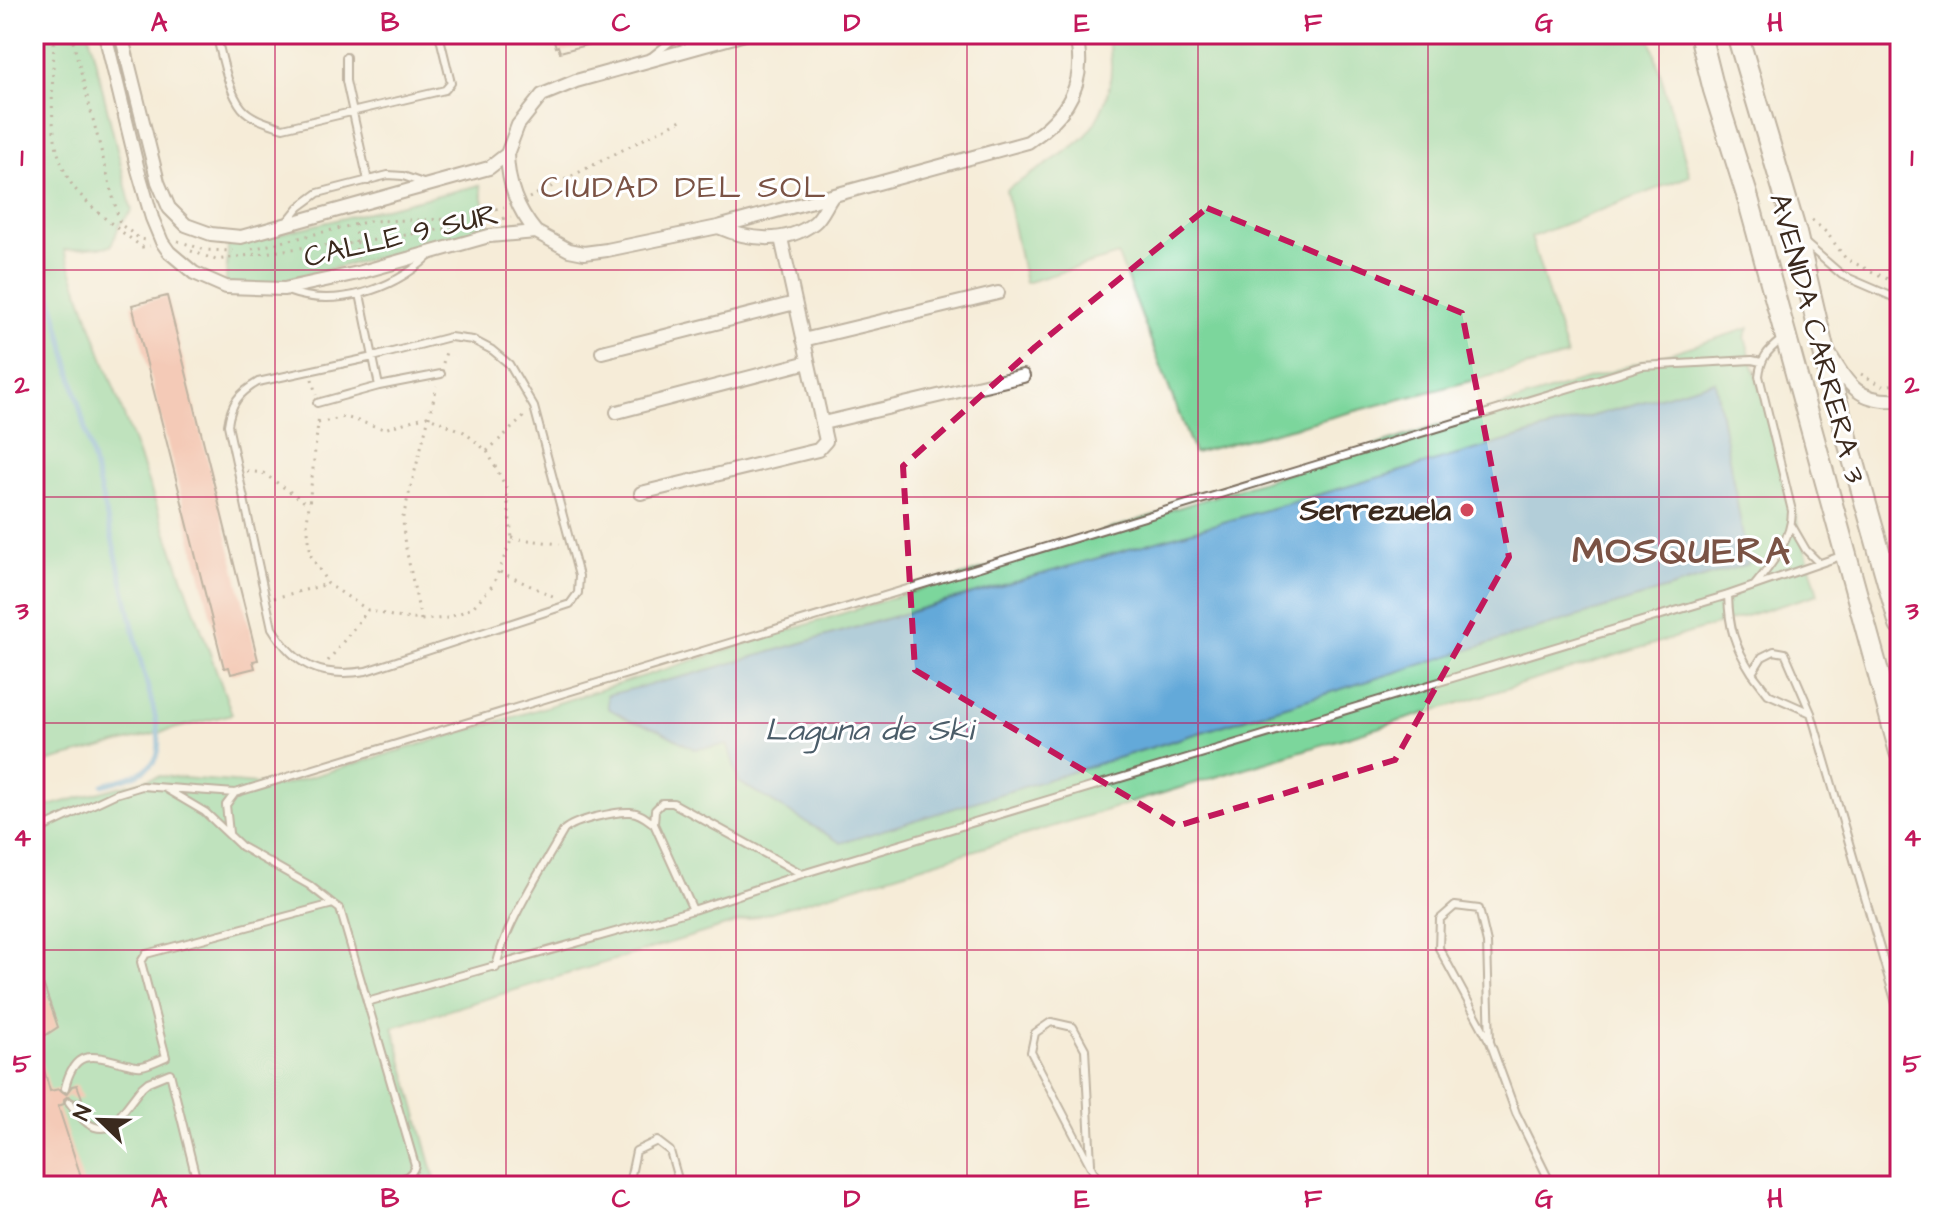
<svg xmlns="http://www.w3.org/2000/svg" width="1934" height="1220" viewBox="0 0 1934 1220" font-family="'Architects Daughter',sans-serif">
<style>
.green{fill:#7cd69c;stroke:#5c805d;stroke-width:2}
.water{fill:#63a9d9;stroke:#4f6a7c;stroke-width:2}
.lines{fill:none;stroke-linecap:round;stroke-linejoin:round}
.stream{stroke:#63a9d9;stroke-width:5}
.building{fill:#f2a08e}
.service-casing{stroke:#7c6e5f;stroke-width:10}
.minor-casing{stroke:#7c6e5f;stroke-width:16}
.primary-casing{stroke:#7c6e5f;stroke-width:24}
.path{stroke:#7c6e5f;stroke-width:3;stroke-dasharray:2 6;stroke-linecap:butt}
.service{stroke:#fff;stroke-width:6}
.minor{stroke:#fff;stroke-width:12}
.primary{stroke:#fff;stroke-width:20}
.marked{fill:none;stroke:#c2185b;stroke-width:6;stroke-dasharray:16 10;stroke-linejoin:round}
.grid{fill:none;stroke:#c2185b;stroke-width:2;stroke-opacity:0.55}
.poi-dot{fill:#d1495b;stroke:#fff;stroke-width:3}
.labels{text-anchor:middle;stroke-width:6;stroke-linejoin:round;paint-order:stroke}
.street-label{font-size:30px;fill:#3b2a1e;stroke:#fff}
.poi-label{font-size:30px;font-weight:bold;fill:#3b2a1e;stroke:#fff;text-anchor:end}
.neighbourhood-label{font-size:32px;letter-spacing:2px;fill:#7b5345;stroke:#fff}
.water-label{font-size:32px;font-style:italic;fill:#4b5d69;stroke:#fff}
.district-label{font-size:38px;font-weight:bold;letter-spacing:2px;fill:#7b5345;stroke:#fff}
.neatline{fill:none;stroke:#c2185b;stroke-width:3}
.grid-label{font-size:26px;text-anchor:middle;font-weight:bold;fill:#c2185b}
</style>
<rect width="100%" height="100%" fill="#fff"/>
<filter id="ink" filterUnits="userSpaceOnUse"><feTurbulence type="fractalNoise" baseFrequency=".0125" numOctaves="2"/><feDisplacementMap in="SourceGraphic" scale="16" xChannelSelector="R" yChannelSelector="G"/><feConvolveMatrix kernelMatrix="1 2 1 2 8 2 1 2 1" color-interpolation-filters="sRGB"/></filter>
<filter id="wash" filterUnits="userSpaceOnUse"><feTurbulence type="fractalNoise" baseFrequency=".006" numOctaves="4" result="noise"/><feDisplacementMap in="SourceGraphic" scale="32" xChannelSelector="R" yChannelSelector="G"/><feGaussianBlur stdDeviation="1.8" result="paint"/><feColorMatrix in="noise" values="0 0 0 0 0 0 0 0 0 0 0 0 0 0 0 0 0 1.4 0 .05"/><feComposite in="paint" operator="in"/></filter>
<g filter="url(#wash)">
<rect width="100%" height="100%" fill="#f5ecd8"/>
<path class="green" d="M34,34H89L132,211L120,224L111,246L64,250L232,714L34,765Z
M1105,34H1649L1690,176L1531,237L1567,356L1194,453L1118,255L1025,283L1006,190C1024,178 1078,147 1088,133C1109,105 1118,67 1105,34Z
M480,185L490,230L261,286L226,283L228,246Z
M1749,328L1745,337L1818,594L393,1027L437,1186H34V810L159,776L280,786L536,710Z"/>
<path class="water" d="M1715,381L1748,564L841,843L739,782L728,745L694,749L657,729L631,721L608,708L607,695L690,675Z"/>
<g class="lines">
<path class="stream" d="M34,228C70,371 108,514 140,658C145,681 166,739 156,758C146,776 121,779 103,785"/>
</g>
<g id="blocks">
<path class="building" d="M552,34H611L612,38L560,52L558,46L556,47Z
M167,296L258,660L253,661L255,668L231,674L229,667L224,668L132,305Z
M44,986L58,1027L34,1043V989Z
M34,1048H38L50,1091L59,1089L66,1094L72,1086L77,1085L82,1098L75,1100L68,1096L64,1099V1104L58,1106L84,1186H34Z"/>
</g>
</g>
<g filter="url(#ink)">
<use href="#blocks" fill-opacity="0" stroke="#7c6e5f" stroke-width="2"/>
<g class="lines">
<defs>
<path id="service" d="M216,34C222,56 228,91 242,108C251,119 271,124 283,128L445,90L451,83L439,34
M346,57V81L368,181
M651,57L680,34
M286,223L299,207L318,193L388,175L403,176L423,183
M1805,243L1842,275L1900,300
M287,291C335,309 392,290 428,257
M360,294L379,386
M450,337L473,340L492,350L509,364L534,407L579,576L578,593L570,604L366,671C321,678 296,667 272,628L228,425C231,403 239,393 258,382L373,357Z
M317,403L379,386L441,374
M1792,526L1806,550L1819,563
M1755,585C1772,564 1792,539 1792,511L1759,376C1761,358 1767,351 1781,340
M1728,595C1729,628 1734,645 1752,673
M1811,713L1768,694L1752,673L1762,657L1774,651L1785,653L1811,713L1900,1017
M166,789L205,812L242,847L309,885L333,904
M654,824L655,810L662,803H673L802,874
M34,832L115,794L142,786L235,793L1642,366L1752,360L1761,362
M229,833L226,805L235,793
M496,968C503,928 543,867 564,830C575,820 616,811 631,812C641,813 647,819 654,824L693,910
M367,1002L693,910L802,874L1728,595L1841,556
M1490,1042L1487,943L1479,909L1455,906L1440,919L1439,948L1490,1042L1516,1113L1552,1186
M65,1088C74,1050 90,1054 123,1063C128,1064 136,1067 141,1066C149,1065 158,1060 166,1057L141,962L146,954L333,904L340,909L415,1165C412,1181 389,1182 375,1186
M69,1102C80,1117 91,1134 112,1126L142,1087L148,1082L170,1073L198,1186
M1091,1164L1085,1049L1073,1027L1051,1022L1035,1033L1031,1052L1101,1186
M638,1186L631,1175L636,1151L657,1141L670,1151L680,1186"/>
<path id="minor" d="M105,34L138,170L152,218L162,242L169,252L194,273L226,287L284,289L358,273L489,236L536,232L569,250L584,253L607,250L718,227L1028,142C1067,116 1089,82 1075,34
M121,34L158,182L169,208L186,225L211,234L241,237L489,168L507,154L518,125L542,95L576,81L745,34
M507,154C508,185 517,209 536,232
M718,227C748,240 785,245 814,223C822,217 826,205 832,197
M803,340L998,293
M602,352L795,303
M1829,353C1849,386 1859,403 1900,400
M617,412L808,362
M823,423L1023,376
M641,493L818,450L826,441L781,238"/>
<path id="primary" d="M1700,34L1714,90L1747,195L1900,752
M1737,34L1796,233L1829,374L1900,625"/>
</defs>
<use href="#service" class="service-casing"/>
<use href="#minor" class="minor-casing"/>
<use href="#primary" class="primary-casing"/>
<path class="path" d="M54,34C54,83 43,149 76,190C95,212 119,230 142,247L150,246
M71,34L120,224L140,239L147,240
M529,198L683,119
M495,220L511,217
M1812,220L1827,233L1846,259L1900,285
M355,224L357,261
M178,241L205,250L233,251
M252,249L370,221L451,219L504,207
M191,251L216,260L299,248L356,243L475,224
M443,363L447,348
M1861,374L1883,386
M312,379L316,395
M1890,385L1900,383
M318,423L345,417L384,429L427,416L464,432L487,451L506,487L512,538L493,585L472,608L448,618L421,620L396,617L368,610L328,584L311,556L307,523L319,414
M487,451L525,416
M247,471L263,473L309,505
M512,538L560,544
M500,572L555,597
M274,598L328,584
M421,620L404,539L403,517L437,386
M328,661L368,610"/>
<use href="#service" class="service"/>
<use href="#minor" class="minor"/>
<use href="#primary" class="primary"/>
</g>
</g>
<path d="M0 0H1934V1220H0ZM1207,208L1462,313L1509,557L1395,760L1177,826L915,670L903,466L1035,347Z" fill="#f5ecd8" fill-opacity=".55" fill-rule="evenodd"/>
<path class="marked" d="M1207,208L1462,313L1509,557L1395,760L1177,826L915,670L903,466L1035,347Z"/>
<path class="grid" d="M275,34V1186M506,34V1186M736,34V1186M967,34V1186M1198,34V1186M1428,34V1186M1659,34V1186M34,270H1900M34,497H1900M34,723H1900M34,950H1900"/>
<circle class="poi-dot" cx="1467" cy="510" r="8"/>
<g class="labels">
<g class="street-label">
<text transform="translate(401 235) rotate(-13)" y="10">CALLE 9 SUR</text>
<text transform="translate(1818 338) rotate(75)" y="10">AVENIDA CARRERA 3</text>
</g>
<g class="poi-label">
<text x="1451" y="520">Serrezuela</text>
</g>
<g class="neighbourhood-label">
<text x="684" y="197">CIUDAD DEL SOL</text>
</g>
<g class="water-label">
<text x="869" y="740">Laguna de Ski</text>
</g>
<g class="district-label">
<text x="1682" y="563">MOSQUERA</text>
</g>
</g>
<rect width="1934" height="1220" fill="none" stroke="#fff" stroke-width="88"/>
<g transform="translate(100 1120) rotate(293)" stroke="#ffffff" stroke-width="6" paint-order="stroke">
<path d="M0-6L14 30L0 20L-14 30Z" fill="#3b2a1e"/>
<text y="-12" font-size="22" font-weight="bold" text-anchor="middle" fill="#3b2a1e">N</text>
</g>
<rect x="44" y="44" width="1846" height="1132" class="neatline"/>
<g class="grid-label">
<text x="159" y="31">A</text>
<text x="390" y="31">B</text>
<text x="621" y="31">C</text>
<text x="852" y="31">D</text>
<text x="1082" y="31">E</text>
<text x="1313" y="31">F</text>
<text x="1544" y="31">G</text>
<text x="1775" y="31">H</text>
<text x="22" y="166">1</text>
<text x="1912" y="166">1</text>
<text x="22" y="393">2</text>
<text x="1912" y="393">2</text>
<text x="22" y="619">3</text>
<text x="1912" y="619">3</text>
<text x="22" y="846">4</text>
<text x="1912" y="846">4</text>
<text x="22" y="1072">5</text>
<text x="1912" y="1072">5</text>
<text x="159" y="1207">A</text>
<text x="390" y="1207">B</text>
<text x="621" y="1207">C</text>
<text x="852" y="1207">D</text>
<text x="1082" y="1207">E</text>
<text x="1313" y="1207">F</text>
<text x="1544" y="1207">G</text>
<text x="1775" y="1207">H</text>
</g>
</svg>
